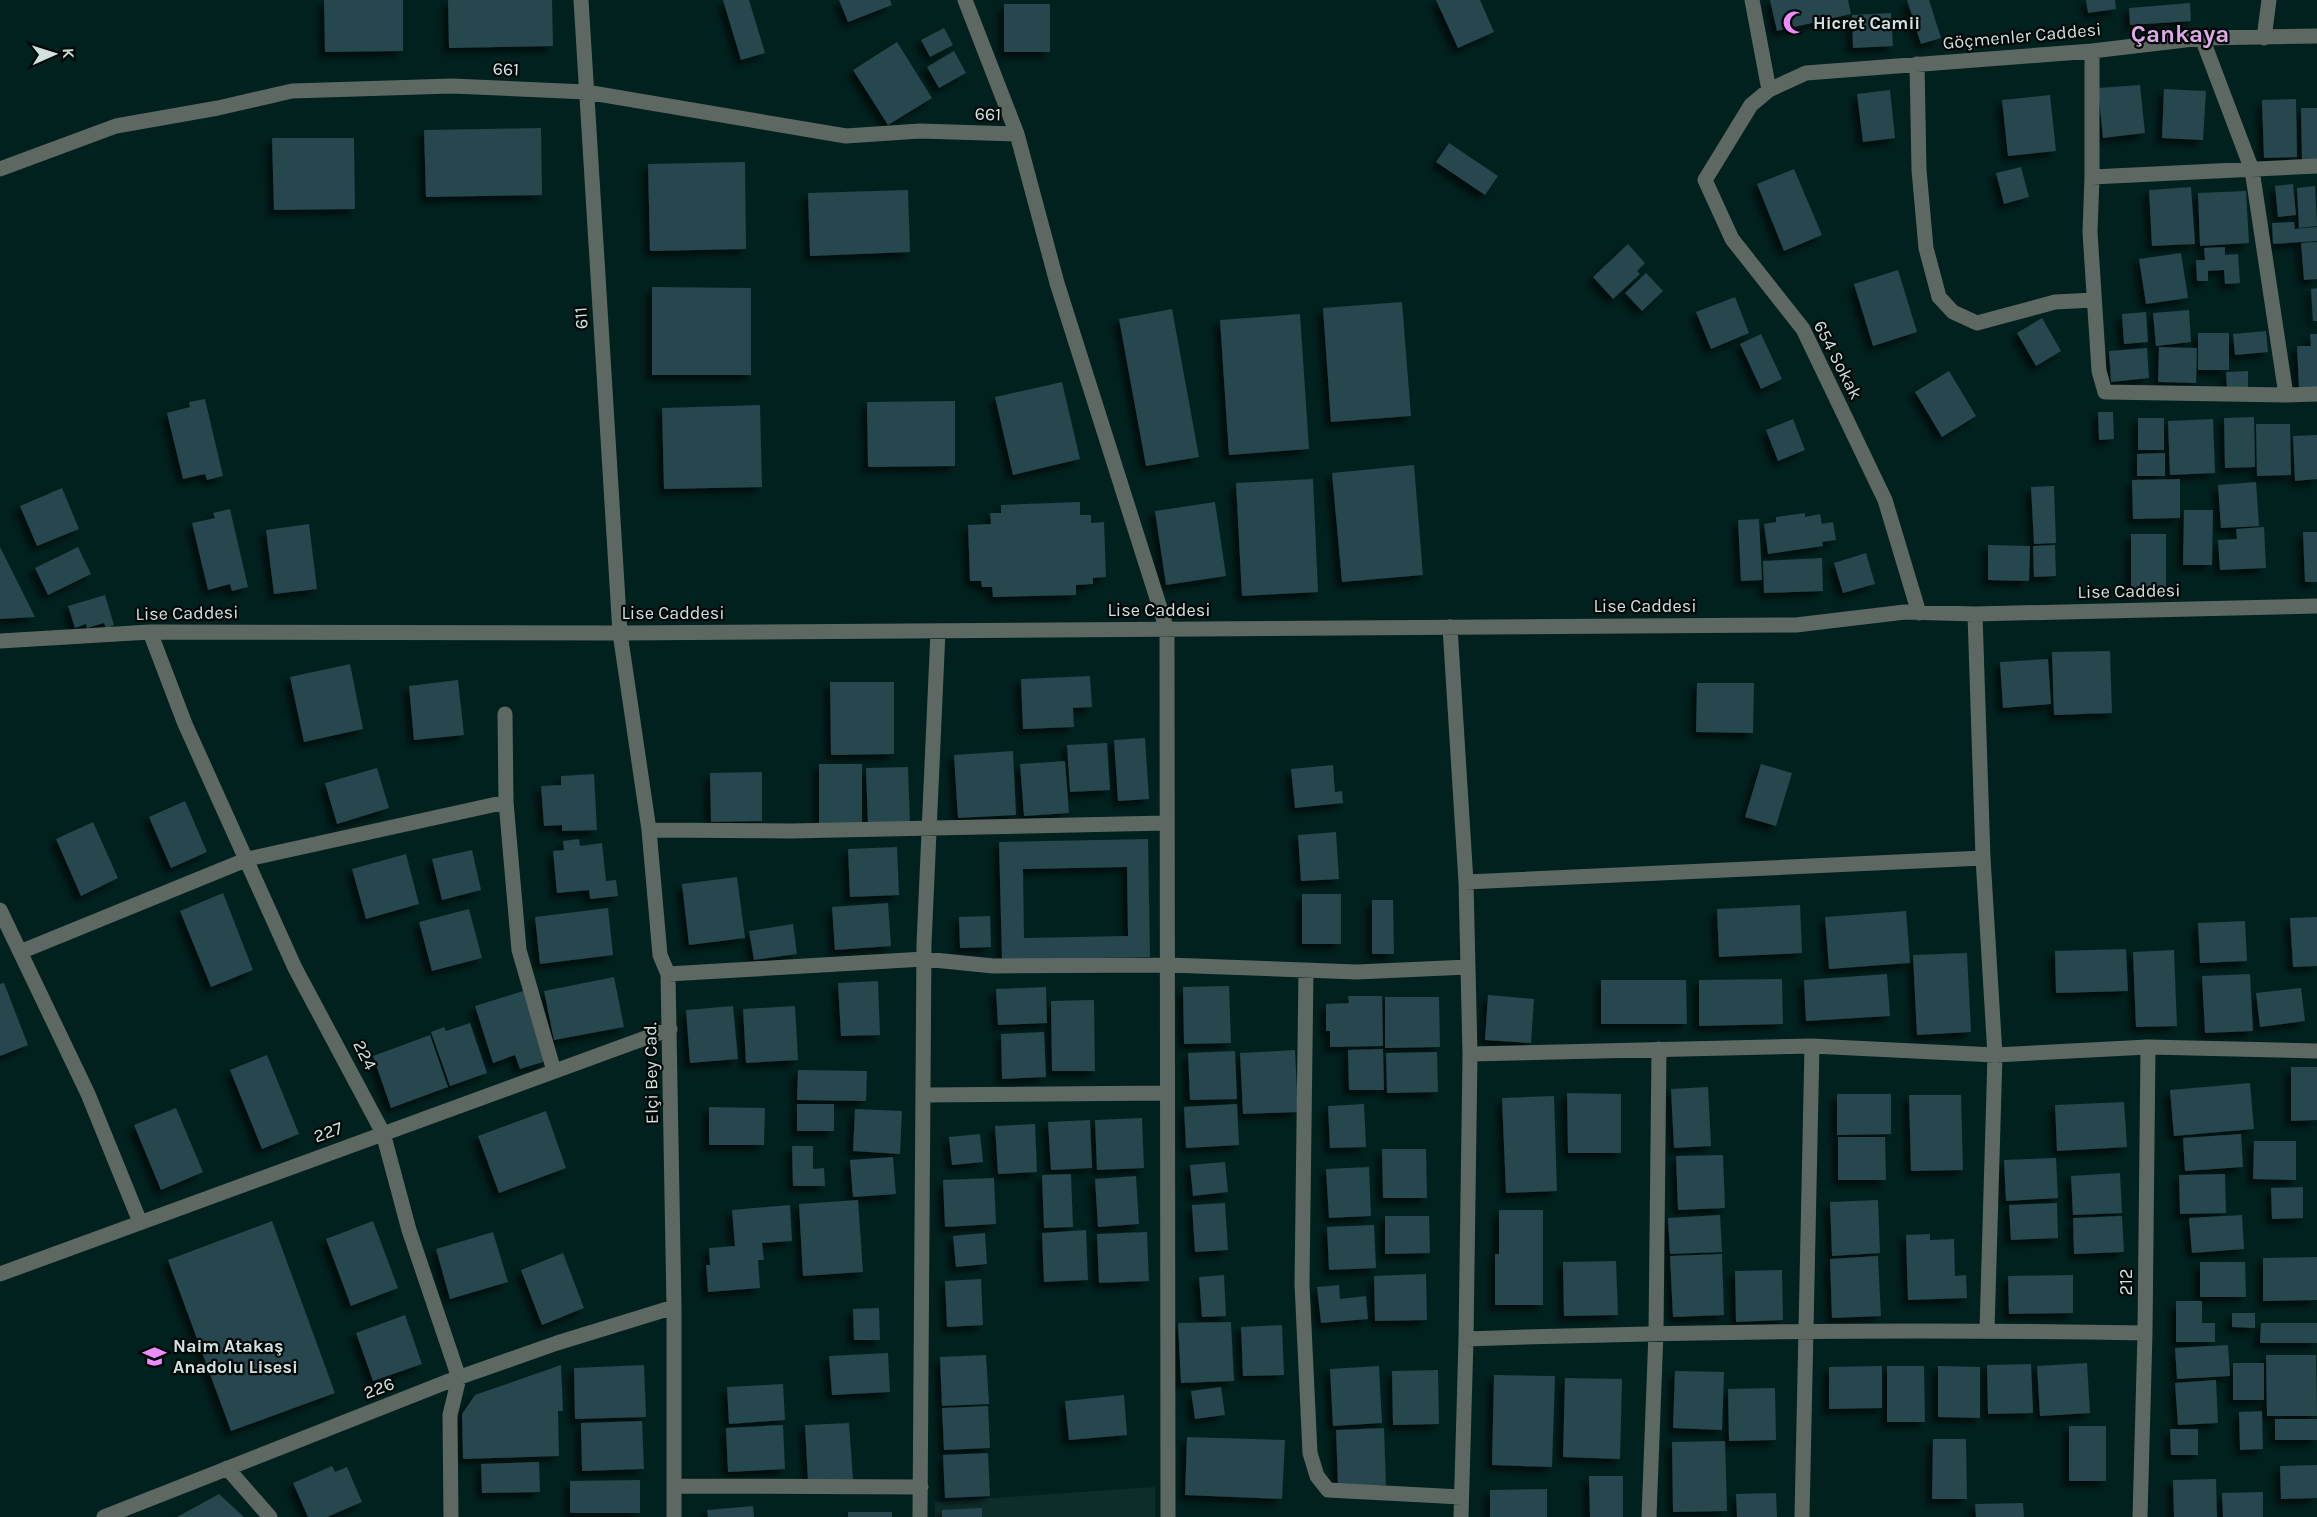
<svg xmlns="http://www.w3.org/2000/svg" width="2317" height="1517" viewBox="0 0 2317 1517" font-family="Karla,sans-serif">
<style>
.built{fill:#0d2d2b}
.building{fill:#27464d;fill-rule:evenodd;filter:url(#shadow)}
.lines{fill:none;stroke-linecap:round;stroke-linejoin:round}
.minor{stroke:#5d6862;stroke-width:15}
.labels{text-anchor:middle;stroke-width:4.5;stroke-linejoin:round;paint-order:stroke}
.poi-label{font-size:18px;font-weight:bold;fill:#d0e1df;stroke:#010807;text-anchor:start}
.street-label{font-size:18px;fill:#d0e1df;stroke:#010807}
.district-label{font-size:24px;font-weight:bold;fill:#deaae5;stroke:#010807}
</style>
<defs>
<filter id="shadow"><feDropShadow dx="-5.5" dy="5.5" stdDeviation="3" flood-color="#0009"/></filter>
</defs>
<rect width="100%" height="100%" fill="#01211e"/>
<path class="built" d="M1155,1487V1517H935V1502Z"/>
<path class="building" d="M324,0H403V51L325,52Z
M448,0H552L553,46L449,48Z
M723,0H749L765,53L741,60Z
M839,0H890L892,5L848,22Z
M1436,0H1480L1494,32L1458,48Z
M1770,0H1848L1851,14L1777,31Z
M1907,0H1929L1941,38L1921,44Z
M2086,0H2115L2116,9L2088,13Z
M2190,3L2191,21L2130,25L2129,8Z
M1004,4H1050V52H1004Z
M1891,13L1893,46L1853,48L1852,15Z
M944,28L953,45L930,57L921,40Z
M897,42L932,98L888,125L853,70Z
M954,51L966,73L939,88L927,67Z
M2140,85L2145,133L2103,138L2098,88Z
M2164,89L2206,91L2203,140L2162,138Z
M1890,90L1895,138L1863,142L1857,94Z
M2050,95L2056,151L2008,156L2002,100Z
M2296,99L2297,157L2264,158L2262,100Z
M2301,108H2317V160H2302Z
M541,128L542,195L426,197L424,130Z
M272,138H354L355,209L274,210Z
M1449,143L1498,176L1485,195L1436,162Z
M745,162L746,249L650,251L648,164Z
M2021,167L2029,197L2004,204L1996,173Z
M1794,169L1822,235L1784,251L1757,184Z
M2293,184L2296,215L2278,217L2275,186Z
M2315,186L2317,226L2299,228L2297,188Z
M2191,187L2195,244L2152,246L2149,190Z
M908,190L910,252L810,256L808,193Z
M2246,191L2249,243L2200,246L2198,193Z
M2294,222L2295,229L2317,227V241L2273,244L2272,223Z
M2317,242V279L2304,280L2301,243Z
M1628,244L1645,263L1637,271L1640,274L1613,299L1593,277Z
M2225,247V255L2238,254L2240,283L2225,284L2224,270L2208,271V281H2197L2196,260H2205L2204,248Z
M2181,253L2188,298L2146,304L2139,259Z
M1898,270L1917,332L1873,346L1854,284Z
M1646,273L1663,291L1642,311L1625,293Z
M652,287L751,288V375H652Z
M2317,288V321H2313L2311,289Z
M1735,297L1749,333L1711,349L1696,312Z
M1402,302L1411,416L1331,422L1323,308Z
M1172,309L1199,457L1146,466L1119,319Z
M2189,310L2191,342L2156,346L2153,313Z
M2146,312L2148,342L2124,344L2122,314Z
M1300,314L1309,449L1229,455L1220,320Z
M2042,318L2061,351L2036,366L2017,333Z
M2266,331L2268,352L2235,355L2233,334Z
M2198,333H2229V370H2198Z
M1761,334L1782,379L1761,389L1740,344Z
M2310,334H2317V387L2299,388L2297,346H2311Z
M2159,347L2197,348L2196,383L2158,382Z
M2147,348L2149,378L2111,382L2109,351Z
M1949,371L1976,416L1942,437L1915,392Z
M2248,371V388L2227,389L2226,372Z
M1062,382L1080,459L1013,475L995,397Z
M205,399L223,476L207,480L205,474L183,479L167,413L190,407L189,402Z
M955,401V466L868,467L867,402Z
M760,405L762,487L664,489L662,408Z
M2098,412H2113L2114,439L2099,440Z
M2254,417L2255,467L2225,468L2224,418Z
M2138,418H2164V450H2138Z
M1793,419L1805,450L1778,461L1766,430Z
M2213,419L2215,473L2170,475L2168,421Z
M2256,424H2290L2291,475L2257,476Z
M2317,435V479L2295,481L2293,436Z
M2165,453V476H2137V454Z
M1414,465L1423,575L1342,582L1332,473Z
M1313,479L1318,592L1242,596L1236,483Z
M2180,479V518L2133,519L2132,480Z
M2256,482L2259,526L2221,528L2218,485Z
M2054,486L2056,543L2034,544L2031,487Z
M62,488L79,529L37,546L20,506Z
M1080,502V515H1091V523L1104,522L1106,577L1093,578V584L1076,585V595L993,597L992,587H982L981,581H970L968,525L991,524L990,513H1001V505Z
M1215,502L1226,576L1166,585L1155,511Z
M230,509L248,587L232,591L230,584L208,590L192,523L215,518L213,513Z
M2184,510H2213L2212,565H2183Z
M1805,513V517L1820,514L1822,524L1833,522L1836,540L1822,542L1823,546L1768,554L1764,524L1776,522V517Z
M1759,519L1762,580L1741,581L1738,520Z
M309,524L317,589L274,594L266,530Z
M2264,527L2266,568L2220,570L2218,540L2237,539L2236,529Z
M2303,532H2317V582H2305Z
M2131,534H2166V589H2131Z
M1988,545L2030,546L2029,581L1988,580Z
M2055,545L2056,576L2034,577L2033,546Z
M0,547L35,617L0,619Z
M78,547L91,574L48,595L35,568Z
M1866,553L1875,584L1843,593L1834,563Z
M1822,558L1823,591L1764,593L1763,561Z
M105,595L114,625L106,628L104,623L87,628L86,624L75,628L68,606Z
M2110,651L2112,713L2054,715L2052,652Z
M2048,659L2051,704L2003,708L2000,662Z
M350,664L363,729L304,742L290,677Z
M1090,676L1092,707L1073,708L1074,727L1023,729L1021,679Z
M458,680L464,735L414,740L409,686Z
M830,682H894V754L831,755Z
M1697,683H1754L1753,733L1696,732Z
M1145,738L1149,799L1118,801L1114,740Z
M1107,743L1110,790L1070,792L1067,745Z
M1013,751L1016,815L958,818L954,755Z
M1065,761L1069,813L1024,816L1020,764Z
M819,764H862V824H819Z
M1761,764L1792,773L1776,826L1745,817Z
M1333,765L1335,792L1342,791L1343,803L1295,808L1291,769Z
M908,767L910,824L868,826L866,768Z
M377,768L389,808L337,824L325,783Z
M762,772V821L711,822L710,773Z
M594,774L597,830L562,831V825L544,826L541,786L561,785V776Z
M185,801L207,852L171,868L149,817Z
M93,822L118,878L81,896L56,839Z
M1336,832L1339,879L1301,881L1298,835Z
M579,839L580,846L602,843L606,881L616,880L618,896L590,899L589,890L557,893L553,851L564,850L563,841Z
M1148,839L1150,957L1002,959L999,842ZM1127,867L1128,936L1024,938L1023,869Z
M897,847L899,895L850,897L848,849Z
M472,850L481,890L442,900L432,859Z
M406,854L419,904L366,919L352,869Z
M737,877L745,938L689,945L682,884Z
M223,893L253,970L211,987L180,911Z
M1302,894H1341V944H1302Z
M1372,900H1393L1394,954H1372Z
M888,903L891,946L835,950L832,907Z
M1800,905L1802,953L1719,957L1717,909Z
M608,908L613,955L540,964L535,917Z
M469,909L482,958L432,971L419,922Z
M1906,911L1910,963L1829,969L1825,917Z
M990,916L991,947L960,948L959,917Z
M2317,917V966L2293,967L2290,918Z
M2245,921L2247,961L2200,963L2198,923Z
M793,924L797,954L754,960L749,931Z
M2126,949L2128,991L2056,993L2055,951Z
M2174,950L2177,1026L2136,1027L2133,952Z
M1967,953L1971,1032L1917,1035L1913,955Z
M1887,974L1890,1016L1806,1021L1804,980Z
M2250,974L2253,1031L2205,1033L2202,976Z
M614,977L624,1027L554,1040L544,991Z
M1782,979L1783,1024L1699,1026V980Z
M1601,980H1686L1687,1024H1601Z
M878,981L880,1035L841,1036L838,983Z
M4,983L28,1045L0,1056V984Z
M1229,986L1231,1043L1184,1044L1183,987Z
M1046,987L1047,1023L998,1025L996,989Z
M2301,988L2305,1021L2260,1027L2256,993Z
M523,991L546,1061L520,1069L515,1055L493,1063L475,1006Z
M1488,995L1534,999L1531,1043L1485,1040Z
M1348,996H1382L1383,1046L1330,1047V1031H1326V1004L1349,1003Z
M1385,997H1439L1440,1047L1385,1048Z
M1094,1000L1095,1071H1052L1051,1001Z
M733,1006L738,1059L690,1063L686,1010Z
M795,1006L798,1060L746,1063L743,1009Z
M470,1023L487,1073L450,1086L431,1032L444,1027L446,1031Z
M1044,1032L1046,1077L1002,1079L1001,1034Z
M430,1035L448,1087L391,1108L373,1056Z
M1383,1049L1384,1090H1349L1348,1050Z
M1295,1050L1298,1112L1243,1114L1240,1053Z
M1235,1051L1237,1099L1190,1100L1188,1053Z
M1437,1052L1438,1092L1387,1093L1386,1053Z
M267,1055L299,1134L262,1149L230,1070Z
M2291,1067H2317V1120L2291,1121Z
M798,1070L867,1071L866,1101L797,1100Z
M2250,1083L2254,1129L2174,1136L2170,1090Z
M1708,1087L1711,1146L1674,1148L1671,1089Z
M1567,1093L1621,1094V1153H1568Z
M1837,1094H1891V1134L1837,1135Z
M1909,1095H1961L1963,1170L1911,1171Z
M1554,1096L1557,1191L1506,1193L1502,1098Z
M2124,1102L2127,1147L2057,1151L2055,1105Z
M797,1104H834V1131H797Z
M1237,1104L1239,1145L1186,1148L1184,1107Z
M1364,1104L1366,1147L1330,1148L1328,1106Z
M709,1107L765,1108L764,1145H709Z
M176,1108L203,1172L161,1190L134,1125Z
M855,1109L902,1111L900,1154L853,1151Z
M546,1111L566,1168L499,1193L478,1136Z
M1142,1118L1144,1168L1097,1170L1095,1120Z
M1090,1120L1092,1168L1051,1170L1048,1122Z
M1035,1124L1037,1172L998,1174L995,1126Z
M980,1134L983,1162L952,1165L949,1137Z
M2241,1134L2243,1167L2185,1171L2183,1138Z
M1838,1137H1885L1886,1180H1838Z
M2254,1141H2296V1180L2253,1179Z
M792,1146H813V1169L824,1168L825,1186H793Z
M1382,1149H1426L1427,1198H1383Z
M1723,1155L1725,1208L1678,1210L1676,1156Z
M893,1157L896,1194L853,1197L850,1160Z
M2056,1158L2058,1198L2006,1201L2004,1160Z
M1225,1162L1228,1192L1193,1196L1190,1165Z
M1369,1167L1371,1216L1329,1218L1326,1169Z
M2120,1173L2122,1213L2073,1215L2071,1176Z
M1071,1174L1073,1227L1044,1228L1042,1175Z
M2225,1174L2226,1213L2180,1214L2179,1175Z
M1136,1176L1139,1224L1098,1227L1095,1179Z
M994,1178L996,1224L945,1227L943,1180Z
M2303,1187V1218L2272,1219L2271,1188Z
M858,1200L863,1272L803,1276L799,1204Z
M1878,1200L1880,1253L1832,1256L1830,1202Z
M1225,1203L1228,1250L1195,1252L1192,1205Z
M2057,1203L2058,1238L2011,1240L2009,1205Z
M790,1205L792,1241L762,1243L764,1260H758L760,1288L708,1292L706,1265H710L709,1248L735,1246L732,1210Z
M1499,1210H1543V1305H1495V1254H1499Z
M1720,1215L1722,1252L1670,1254L1668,1218Z
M2242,1215L2244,1249L2192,1253L2189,1218Z
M1385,1216H1429L1430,1253L1385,1254Z
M2122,1216L2124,1252L2074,1254L2073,1218Z
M272,1221L335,1393L231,1431L168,1260Z
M373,1221L398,1288L351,1306L326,1239Z
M1374,1225L1376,1268L1329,1270L1327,1227Z
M1086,1230L1088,1280L1044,1282L1042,1233Z
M493,1232L508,1282L450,1299L436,1249Z
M1147,1232L1149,1281L1099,1283L1097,1234Z
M985,1233L987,1264L956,1267L953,1236Z
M1930,1234V1240L1954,1239L1955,1276L1966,1275L1967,1298L1908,1300L1906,1235Z
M563,1253L584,1308L542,1325L521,1270Z
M1722,1254L1724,1315L1673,1317L1670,1256Z
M1878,1256L1881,1316L1832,1318L1830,1259Z
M2317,1257V1300L2263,1301V1258Z
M1616,1261L1618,1315L1564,1316L1563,1262Z
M2200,1262H2245L2246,1297H2200Z
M1782,1270L1783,1320L1736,1322L1735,1271Z
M1426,1274L1427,1320L1375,1321L1374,1276Z
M1224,1275L1226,1316L1202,1317L1199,1277Z
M2073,1275V1313L2009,1314L2008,1276Z
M981,1279L983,1325L947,1327L945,1281Z
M1339,1285L1340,1299L1366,1296L1368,1319L1321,1323L1317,1287Z
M2176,1301H2202V1323H2215V1342H2176Z
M879,1308L880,1340H854L853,1309Z
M2232,1313H2255V1328L2232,1327Z
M405,1315L422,1364L373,1381L356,1333Z
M1231,1322L1234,1381L1181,1383L1178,1323Z
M2261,1323H2317V1343H2260Z
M1282,1325L1284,1375L1243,1376L1241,1327Z
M2228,1345L2230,1376L2177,1379L2175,1348Z
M888,1353L890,1392L832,1395L829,1356Z
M986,1355L989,1404L942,1406L940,1357Z
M2266,1355H2316L2317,1416H2267Z
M2087,1363L2090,1413L2040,1416L2037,1366Z
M2233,1363H2264V1400H2233Z
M2031,1364L2033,1413L1988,1414L1987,1365Z
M561,1365L563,1411H558L559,1456L463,1459L462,1414L475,1395Z
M644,1365L646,1417L575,1419L574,1368Z
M1379,1366L1382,1423L1333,1426L1330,1369Z
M1882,1366V1408L1829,1409V1367Z
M1887,1366H1924L1925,1422H1887Z
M1938,1366L1980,1367V1418L1938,1417Z
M1438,1370L1439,1424L1393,1425L1392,1371Z
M1675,1371L1724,1372L1722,1430L1673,1428Z
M1494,1375L1555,1376L1552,1467L1492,1465Z
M1565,1378L1622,1379L1620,1459L1563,1457Z
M2216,1380L2218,1423L2178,1425L2175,1383Z
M783,1384L785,1420L729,1424L727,1387Z
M1221,1387L1225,1415L1195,1419L1191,1391Z
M1775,1388L1776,1440L1729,1441L1728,1389Z
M1124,1395L1127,1435L1069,1440L1065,1401Z
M988,1406L990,1448L944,1450L942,1408Z
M2262,1411L2263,1449L2240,1450L2239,1412Z
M2275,1419H2317V1440H2275Z
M642,1421L644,1469L582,1471L581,1423Z
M849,1423L853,1479L808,1482L805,1425Z
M783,1425L785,1469L728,1472L726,1428Z
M2069,1426H2106V1481H2069Z
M1384,1428L1386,1485L1338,1486L1336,1430Z
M2170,1429H2198V1455H2171Z
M1187,1437L1285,1440L1282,1499L1185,1495Z
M1933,1439H1966L1967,1499H1932Z
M1725,1441L1727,1511L1673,1512L1672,1442Z
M988,1453L990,1496L945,1498L943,1455Z
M539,1462L540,1492L482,1493L481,1464Z
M2317,1465V1498L2281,1499L2280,1466Z
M332,1466L335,1472L347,1467L362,1502L327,1517H308L293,1483Z
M1589,1476H1623V1517H1590Z
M2216,1479L2217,1517H2174L2173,1480Z
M640,1480V1513H570V1481Z
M1547,1489V1517H1490V1490Z
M2263,1492V1517H2223L2222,1493Z
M1776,1493L1777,1517H1737L1736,1494Z
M219,1494L244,1517H177Z
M2023,1503L2024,1517H1976L1975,1504Z
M753,1506L754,1517H708L707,1510Z
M982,1508V1517H942V1510Z
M848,1512H892V1517H848Z"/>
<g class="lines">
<path class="minor" d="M581,0L620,633L649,830L660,955L668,974L674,1307V1517
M965,0L1017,134L1057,283L1167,630L1168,1517
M1752,0L1769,90
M2202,38L2252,170L2286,395
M2264,38L2269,0
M2092,51V177L2090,232L2099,371L2105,392L2286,395L2317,394
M1917,64L1919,170L1926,248L1939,297L1953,312L1977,323L2055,302L2094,300
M0,169L116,126L218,108L292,91L452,86L586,92L846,136L920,131L1017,134
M2092,177L2317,166
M1919,613L1885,500L1803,329L1732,239L1705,180L1751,105L1769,90L1806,73L2092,51L2202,38L2317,36
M1975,614L1983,858L1995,1055L1987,1330
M1450,627L1466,882L1470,1054L1466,1339L1461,1517
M150,632L185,724L295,968L383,1133L409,1230L459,1378L450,1415L451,1517
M0,641L150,632L620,633L1796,625L1905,612L1975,614L2317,606
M505,714L506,802L519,950L554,1071
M649,830L791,831L1167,823
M1466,882L1983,858
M0,910L88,1094L140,1222
M20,952L248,859L506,802
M1306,970L1302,1284L1310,1453L1317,1476L1328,1490L1461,1497
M668,974L924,959L993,966L1168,965L1357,972L1468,967
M1470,1054L1812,1046L1995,1055L2148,1047L2317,1051
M924,1095L1167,1093
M0,1274L670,1029
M1466,1339C1693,1331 1919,1329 2145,1333
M227,1468L270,1517
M675,1486L921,1487
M104,1517L449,1381L557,1343L674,1307
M920,1517L924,944L938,631
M1649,1517L1656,1332L1659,1049
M1802,1517L1812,1046
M2140,1517L2145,1333L2148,1047"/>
</g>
<defs>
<symbol id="mosque-bare" viewBox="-9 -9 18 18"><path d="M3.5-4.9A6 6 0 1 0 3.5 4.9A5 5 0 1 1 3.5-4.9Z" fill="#ed8cfa" stroke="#010807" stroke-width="2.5" paint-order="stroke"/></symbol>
<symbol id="school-bare" viewBox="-9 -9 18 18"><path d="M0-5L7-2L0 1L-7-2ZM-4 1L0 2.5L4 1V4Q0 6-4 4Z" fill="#ed8cfa" stroke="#010807" stroke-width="2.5" paint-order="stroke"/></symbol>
</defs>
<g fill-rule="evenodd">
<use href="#mosque-bare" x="1778" y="6" width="33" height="33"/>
<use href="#school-bare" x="138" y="1340" width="33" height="33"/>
</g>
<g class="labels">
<g class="poi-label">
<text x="1813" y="29">Hicret Camii</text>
<text x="173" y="1352">Naim Atakaş<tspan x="173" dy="21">Anadolu Lisesi</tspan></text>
</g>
<g class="street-label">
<text transform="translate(2022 36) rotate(-5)" y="6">Göçmenler Caddesi</text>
<text transform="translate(506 69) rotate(2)" y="6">661</text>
<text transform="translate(988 114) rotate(2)" y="6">661</text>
<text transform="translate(581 318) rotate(-94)" y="6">611</text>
<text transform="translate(1838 360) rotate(63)" y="6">654 Sokak</text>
<text transform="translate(2129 591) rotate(-1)" y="6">Lise Caddesi</text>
<text x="1645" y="612">Lise Caddesi</text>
<text x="1159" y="616">Lise Caddesi</text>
<text transform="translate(187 613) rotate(-1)" y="6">Lise Caddesi</text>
<text x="673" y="619">Lise Caddesi</text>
<text transform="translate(365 1055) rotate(63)" y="6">224</text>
<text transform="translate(651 1073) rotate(-91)" y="6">Elçi Bey Cad.</text>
<text transform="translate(328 1132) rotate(-20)" y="6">227</text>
<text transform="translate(2126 1282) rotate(-90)" y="6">212</text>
<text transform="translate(379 1388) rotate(-21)" y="6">226</text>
</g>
<g class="district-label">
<text x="2180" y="42">Çankaya</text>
</g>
</g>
<g transform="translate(54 54) rotate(87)" stroke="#010807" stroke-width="4.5" paint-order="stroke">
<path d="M0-4.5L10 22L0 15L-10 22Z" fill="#d0e1df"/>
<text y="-9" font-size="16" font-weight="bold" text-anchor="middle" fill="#d0e1df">K</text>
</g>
</svg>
